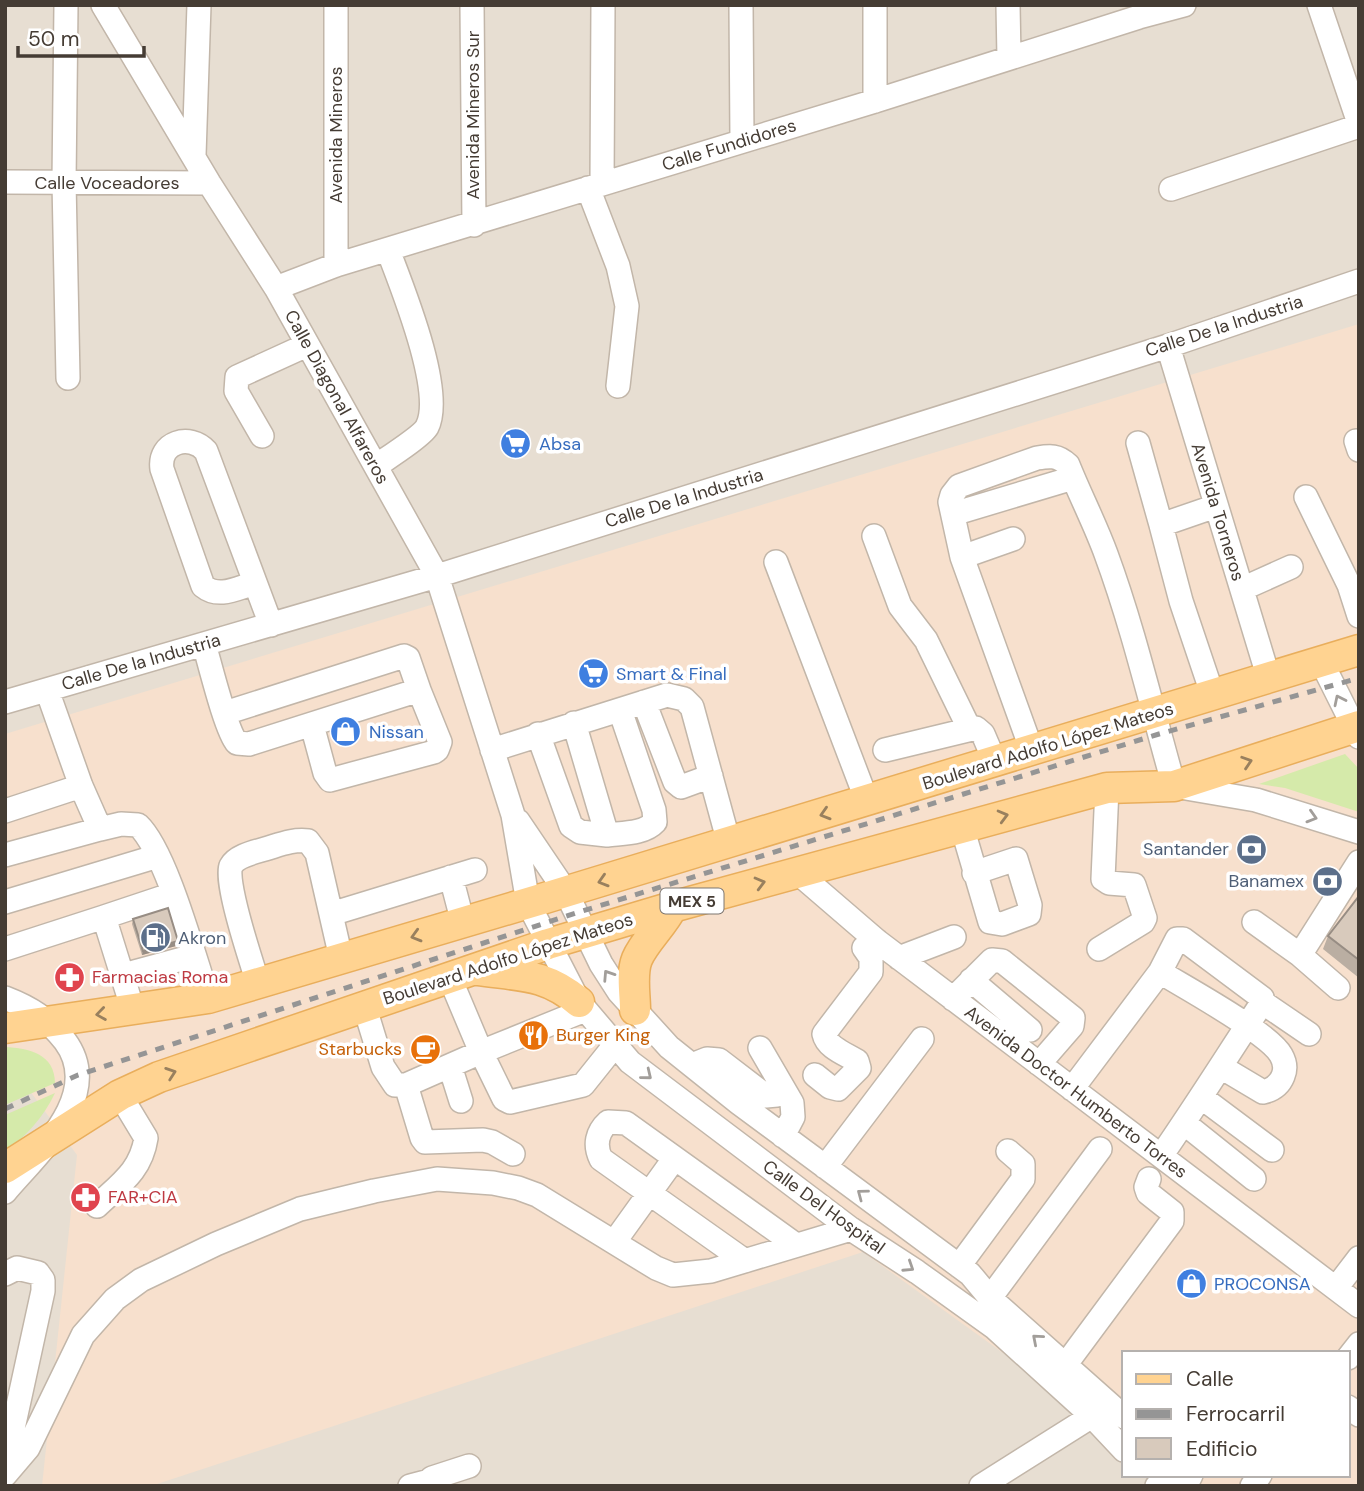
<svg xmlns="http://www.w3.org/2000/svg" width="1364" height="1491" viewBox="0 0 1364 1491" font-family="'DM Sans',sans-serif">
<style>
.residential{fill:#e7ded2;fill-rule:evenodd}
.commercial{fill:#f7e0cd}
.green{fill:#d5eaaa}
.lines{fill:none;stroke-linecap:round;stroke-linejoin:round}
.minor-casing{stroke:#c2b6a9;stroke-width:26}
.major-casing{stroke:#e9ae5c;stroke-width:33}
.minor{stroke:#fff;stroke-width:23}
.major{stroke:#ffd391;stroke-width:30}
.rail{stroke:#959595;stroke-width:5;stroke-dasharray:9 9;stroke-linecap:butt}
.wall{fill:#baaea2}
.shaded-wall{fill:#978d84}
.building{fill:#d8cabc;stroke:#978d84;stroke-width:2}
.oneway{stroke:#a29e9a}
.oneway2{stroke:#99805e}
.labels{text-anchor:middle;stroke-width:7;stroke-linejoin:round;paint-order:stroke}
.shield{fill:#fff;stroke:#7d7671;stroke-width:2}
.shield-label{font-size:16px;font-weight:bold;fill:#453c34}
.street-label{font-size:18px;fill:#453c34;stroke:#fff}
.shop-label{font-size:18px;fill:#366cbe;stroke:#fff;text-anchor:start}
.service-label{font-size:18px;fill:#4e5e75;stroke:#fff;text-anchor:end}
.health-label{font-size:18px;fill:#be3a42;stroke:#fff;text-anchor:start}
.food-label{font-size:18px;fill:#c56008;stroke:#fff;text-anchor:start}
</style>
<rect width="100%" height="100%" fill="#f3ede4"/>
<path class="residential" d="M5,5H1359V1486H5ZM1124,1353H1348V1475H1124Z"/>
<path class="commercial" d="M1359,324V1486H1182L1169,1475H1348V1353H1124V1440L863,1252L151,1486H42L77,1155L5,1057V734Z"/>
<path class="green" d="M1345,754L1359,769V812L1285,788L1259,784Z
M5,1047C29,1048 55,1054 55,1083L5,1105Z
M55,1093C44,1117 26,1136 5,1152V1115Z"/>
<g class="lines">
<defs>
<path id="minor" d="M66,5L64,182L68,378
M103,5L209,183L276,288L437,576L513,815L528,903L579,1002L630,1062L851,1229L917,1272L995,1328L1092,1416L1124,1450
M336,5V265
M472,5L474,225
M741,5L742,140
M875,5V101
M1008,5L1009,58
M1319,5L1359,123
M194,155L199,5
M5,182L209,183
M602,184L603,5
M588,188L618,266L627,306L618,386
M1171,189L1359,126
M276,288L336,265L875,101L1139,17L1184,5
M1168,346L1269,679
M262,436L236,391L237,377L307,345
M1356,441L1359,450
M1138,443L1161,525L1216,506
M376,466C386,459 422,436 427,427C445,392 402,287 388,250
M1306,497L1349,585L1359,616
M953,514L1073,478
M1161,525L1181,601L1213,696
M874,536L900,606L926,640L969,728
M962,557L1013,539
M776,562L867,801
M255,583C237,588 219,599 203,586L162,469C158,442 190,433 206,451L271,625
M1242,589L1291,567
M204,644C210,664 226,731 237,743L249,744L419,690L408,658L404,656L225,713
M1322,663L1359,737
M47,690L81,786L100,829L121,824L138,825C166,851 194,957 208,998
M5,702L437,576L1168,346L1359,281
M644,702L675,782L681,787L711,776
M312,725L325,773L330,780L434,752L437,750L440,742L419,690
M538,734L571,826L580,832L607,835L574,723
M492,750L667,695L684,699L692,707L729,843
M885,750L976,728L983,734L995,762
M1032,751L962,557L950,502L952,495L959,486L1037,458C1050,456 1058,455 1068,465C1080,495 1095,524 1106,554C1134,630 1152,709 1174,786L1256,800L1359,832
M5,811L81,786
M518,821L566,892L601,964L619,992L669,1047L739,1103L970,1274L990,1298L1124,1417
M962,827L990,922L1002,924L1029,914L1030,905L1016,859L974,873
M607,835C622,833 644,834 655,822L654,810L620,710
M5,855L100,829
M798,873L877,941L1359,1306
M451,877L463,923
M5,902L158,856
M331,914L475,870
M1254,922L1300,955L1359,862
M5,949L104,917
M1099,949L1143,922L1145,918L1134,885L1109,883L1103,879L1107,788
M1300,955L1338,988
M899,958L954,937
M123,975L193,956
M971,980L1030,1030
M258,983C252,964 224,880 231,866C236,856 255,852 265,849C279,845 293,839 308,841L317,853L341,958
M5,998C31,1008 48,1019 65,1041C105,1095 38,1153 5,1192
M953,999L992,960L1002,961L1073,1018L1072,1026L1039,1064
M1262,1002L1309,1034
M364,1005L383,1067L395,1085H406L481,1052L449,976
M133,1010L104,917L173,894
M585,1010L481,1052L504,1099L510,1102L583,1085L615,1045
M760,1048L792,1103L793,1117L783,1136
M692,1065L707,1059L719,1060L766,1096L777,1095L783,1088
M450,1066L461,1101
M815,1075L830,1087L838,1089L859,1068L857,1061C846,1054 827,1048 824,1034L871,972V958L864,948L877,941
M406,1085L422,1138L425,1142L483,1140L492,1142L513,1154
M1072,1089L1160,972
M1201,1097L1272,1150
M1184,1123L1254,1179
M1161,1156C1195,1107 1227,1056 1260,1006L1262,998L1183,939H1177L1160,972C1186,988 1269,1033 1281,1055C1285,1062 1286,1069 1283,1076C1279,1086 1272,1090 1263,1092L1221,1067
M825,1167L922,1039
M97,1206C120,1184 141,1171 146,1138L120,1095
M615,1241L674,1159
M745,1261L601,1159C594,1145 597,1132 608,1122L626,1123L796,1245
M959,1266L1023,1179V1164L1008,1151
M5,1274L17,1268L38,1273L43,1280V1291L5,1465
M1336,1288L1359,1258
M990,1298L1100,1149
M1348,1358L1359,1344
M1066,1364L1172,1221V1212L1148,1193L1146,1187L1149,1179
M1348,1407L1359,1415
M5,1475L28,1448L83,1335L115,1299L141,1280L216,1244L300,1209L374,1191L437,1179L493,1183L518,1188L537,1195L656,1268L673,1275L711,1271L851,1229
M410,1486L429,1481L432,1478L469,1466
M981,1486L1092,1416
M1157,1486L1163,1481L1189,1479L1191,1475
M1252,1486L1260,1475"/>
<path id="major" d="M477,970C519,976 545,973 579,1002
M635,1010C635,994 631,974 637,959C644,942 663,925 672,907
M5,1028L208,998L545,898L1359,650
M5,1168L120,1095L159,1077L548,944L672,907L1107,788L1174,786L1359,726"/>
</defs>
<use href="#minor" class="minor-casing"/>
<use href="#major" class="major-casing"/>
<use href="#minor" class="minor"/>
<use href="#major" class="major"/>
<path class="rail" d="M5,1109L78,1075L576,913L1159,734L1359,678"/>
</g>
<path class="wall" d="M1359,896V978L1323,949L1328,936Z
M133,919L178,941L176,946L142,955L132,924Z"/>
<path class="shaded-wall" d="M178,941L176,946L142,955L143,951Z"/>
<path class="building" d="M1359,896V960L1328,936Z
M168,908L178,941L143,951L133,919Z"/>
<defs><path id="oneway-chevron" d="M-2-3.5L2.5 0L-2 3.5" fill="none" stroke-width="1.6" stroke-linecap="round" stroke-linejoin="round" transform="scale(1.75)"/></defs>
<g class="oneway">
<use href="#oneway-chevron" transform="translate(1339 700) rotate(-116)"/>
<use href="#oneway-chevron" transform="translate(1312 817) rotate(17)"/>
<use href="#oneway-chevron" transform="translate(608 975) rotate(-123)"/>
<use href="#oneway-chevron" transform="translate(647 1075) rotate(39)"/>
<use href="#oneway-chevron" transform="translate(862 1194) rotate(-143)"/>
<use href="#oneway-chevron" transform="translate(909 1267) rotate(33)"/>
<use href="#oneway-chevron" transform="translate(1037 1339) rotate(-139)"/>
</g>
<g class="oneway2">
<use href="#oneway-chevron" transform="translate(1247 762) rotate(-18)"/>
<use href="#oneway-chevron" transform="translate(825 814) rotate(163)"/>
<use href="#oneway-chevron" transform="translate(1003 816) rotate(-15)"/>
<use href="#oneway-chevron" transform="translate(603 881) rotate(163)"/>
<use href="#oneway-chevron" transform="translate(760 883) rotate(-15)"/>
<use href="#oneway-chevron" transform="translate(416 936) rotate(164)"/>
<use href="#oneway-chevron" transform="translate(101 1014) rotate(172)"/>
<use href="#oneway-chevron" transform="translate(171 1073) rotate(-19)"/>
</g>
<defs>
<symbol id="supermarket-disc" viewBox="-11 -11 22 22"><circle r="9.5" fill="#3f7fe0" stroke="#fff"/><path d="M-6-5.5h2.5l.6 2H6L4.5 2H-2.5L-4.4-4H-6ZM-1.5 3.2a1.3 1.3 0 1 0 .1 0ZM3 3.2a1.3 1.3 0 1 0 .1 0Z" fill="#fff"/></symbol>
<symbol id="shop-disc" viewBox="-11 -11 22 22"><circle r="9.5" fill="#3f7fe0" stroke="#fff"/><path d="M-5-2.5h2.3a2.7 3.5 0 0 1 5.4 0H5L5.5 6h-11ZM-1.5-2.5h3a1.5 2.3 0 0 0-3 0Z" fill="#fff"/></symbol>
<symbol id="bank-disc" viewBox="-11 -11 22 22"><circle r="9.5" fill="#5c6f8a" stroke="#fff"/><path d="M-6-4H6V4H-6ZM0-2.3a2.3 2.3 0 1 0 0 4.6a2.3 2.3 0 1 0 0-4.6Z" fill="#fff"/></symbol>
<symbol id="fuel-disc" viewBox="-11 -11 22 22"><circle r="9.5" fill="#5c6f8a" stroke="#fff"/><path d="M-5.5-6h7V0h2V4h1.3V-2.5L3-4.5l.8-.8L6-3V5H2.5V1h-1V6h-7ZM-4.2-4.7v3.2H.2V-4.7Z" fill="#fff"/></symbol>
<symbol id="pharmacy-disc" viewBox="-11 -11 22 22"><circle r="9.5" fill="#e0444e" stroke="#fff"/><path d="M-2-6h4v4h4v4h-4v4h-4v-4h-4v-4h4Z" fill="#fff"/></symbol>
<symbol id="restaurant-disc" viewBox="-11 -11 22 22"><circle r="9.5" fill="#e8710a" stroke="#fff"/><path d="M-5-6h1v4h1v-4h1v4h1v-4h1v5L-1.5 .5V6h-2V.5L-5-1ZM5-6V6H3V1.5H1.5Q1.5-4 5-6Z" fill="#fff"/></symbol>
<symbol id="cafe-disc" viewBox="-11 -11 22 22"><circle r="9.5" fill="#e8710a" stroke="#fff"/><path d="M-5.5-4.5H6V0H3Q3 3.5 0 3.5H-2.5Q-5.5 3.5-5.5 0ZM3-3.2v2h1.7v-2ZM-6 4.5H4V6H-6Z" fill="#fff"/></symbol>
</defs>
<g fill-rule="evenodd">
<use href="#supermarket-disc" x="498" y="426" width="35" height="35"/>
<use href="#supermarket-disc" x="576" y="656" width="35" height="35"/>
<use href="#shop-disc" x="328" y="714" width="35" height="35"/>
<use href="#bank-disc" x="1234" y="832" width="35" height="35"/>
<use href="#bank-disc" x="1310" y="864" width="35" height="35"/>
<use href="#fuel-disc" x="138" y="920" width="35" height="35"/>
<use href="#pharmacy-disc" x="52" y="960" width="35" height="35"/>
<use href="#restaurant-disc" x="516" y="1018" width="35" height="35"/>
<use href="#cafe-disc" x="408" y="1032" width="35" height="35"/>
<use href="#pharmacy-disc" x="68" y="1180" width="35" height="35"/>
<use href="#shop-disc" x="1174" y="1266" width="35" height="35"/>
</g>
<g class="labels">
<rect class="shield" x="660.5" y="888.5" width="63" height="25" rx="5"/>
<g class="shield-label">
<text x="692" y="907">MEX 5</text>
</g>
<g class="street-label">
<text transform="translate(473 115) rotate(-90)" y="6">Avenida Mineros Sur</text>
<text transform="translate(336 135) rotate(-90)" y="6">Avenida Mineros</text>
<text transform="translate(729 145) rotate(-17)" y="6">Calle Fundidores</text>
<text x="107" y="189">Calle Voceadores</text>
<text transform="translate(1224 326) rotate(-18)" y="6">Calle De la Industria</text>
<text transform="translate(337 397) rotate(61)" y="6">Calle Diagonal Alfareros</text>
<text transform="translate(684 498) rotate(-17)" y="6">Calle De la Industria</text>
<text transform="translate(1218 512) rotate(73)" y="6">Avenida Torneros</text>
<text transform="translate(141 662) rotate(-16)" y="6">Calle De la Industria</text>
<text transform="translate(1048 746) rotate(-17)" y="6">Boulevard Adolfo López Mateos</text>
<text transform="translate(508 959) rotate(-18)" y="6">Boulevard Adolfo López Mateos</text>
<text transform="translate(1076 1092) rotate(37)" y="6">Avenida Doctor Humberto Torres</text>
<text transform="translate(824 1207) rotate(36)" y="6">Calle Del Hospital</text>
</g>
<g class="shop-label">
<text x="539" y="450">Absa</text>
<text x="616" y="680">Smart &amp; Final</text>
<text x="369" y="738">Nissan</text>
<text x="1214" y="1290">PROCONSA</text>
</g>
<g class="service-label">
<text x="1229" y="855">Santander</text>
<text x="1304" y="887">Banamex</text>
<text x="178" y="944" text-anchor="start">Akron</text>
</g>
<g class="health-label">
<text x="92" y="983">Farmacias Roma</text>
<text x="108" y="1203">FAR+CIA</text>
</g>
<g class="food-label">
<text x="556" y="1041">Burger King</text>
<text x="402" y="1055" text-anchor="end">Starbucks</text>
</g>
</g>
<rect width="1364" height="1491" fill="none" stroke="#453c34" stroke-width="14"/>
<rect x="1122" y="1351" width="228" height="126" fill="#ffffff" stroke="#b5b1ae" stroke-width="2"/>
<rect x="1136" y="1374" width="35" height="10" fill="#ffd391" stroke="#b5b1ae" stroke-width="2"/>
<text x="1186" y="1386" font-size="21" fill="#453c34">Calle</text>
<rect x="1136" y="1409" width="35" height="10" fill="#959595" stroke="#b5b1ae" stroke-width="2"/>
<text x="1186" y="1421" font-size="21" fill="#453c34">Ferrocarril</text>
<rect x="1136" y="1438" width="35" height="21" fill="#d8cabc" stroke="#b5b1ae" stroke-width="2"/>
<text x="1186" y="1456" font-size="21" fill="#453c34">Edificio</text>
<path d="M18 46v10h126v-10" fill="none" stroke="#453c34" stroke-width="3.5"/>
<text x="28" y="46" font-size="21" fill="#453c34" stroke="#ffffff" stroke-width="5" paint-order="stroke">50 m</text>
</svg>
